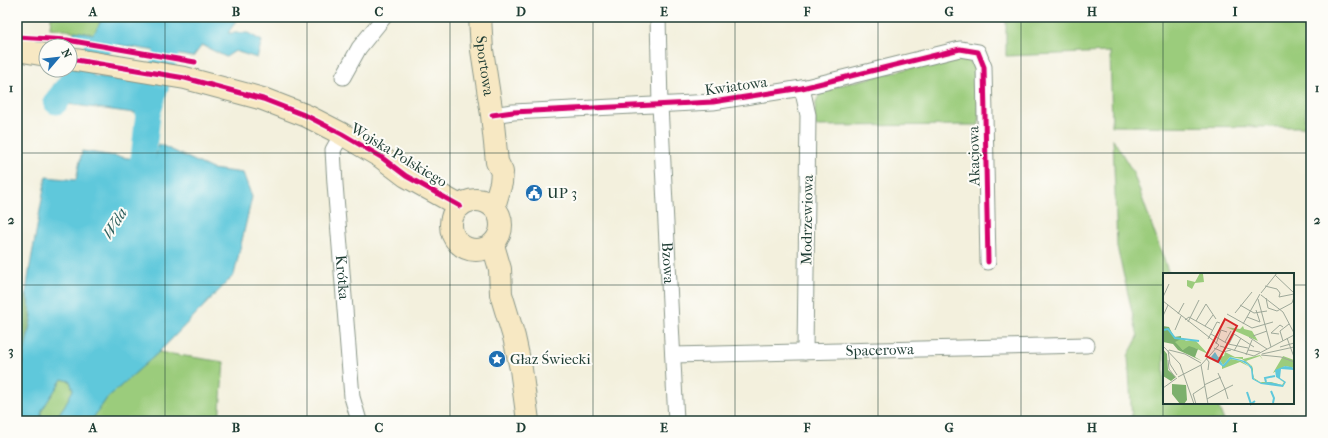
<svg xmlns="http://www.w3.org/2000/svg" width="1328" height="438" viewBox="0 0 1328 438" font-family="'IM FELL French Canon',serif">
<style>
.green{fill:#9bcc7c;stroke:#5d8458}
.forest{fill:#7cb06c;stroke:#4e7650}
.water{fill:#5fc8db;stroke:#3f8288}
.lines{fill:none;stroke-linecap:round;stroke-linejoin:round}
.river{stroke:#5fc8db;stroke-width:25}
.street-casing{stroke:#899688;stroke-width:17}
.secondary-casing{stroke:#899688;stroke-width:24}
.street{stroke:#fff;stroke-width:15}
.secondary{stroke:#f7e8c3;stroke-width:22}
.cycleway-casing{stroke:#fdfcf7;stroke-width:8}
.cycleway{stroke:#d6006c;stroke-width:5}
.grid{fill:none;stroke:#1f3d34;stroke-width:1;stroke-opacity:0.55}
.labels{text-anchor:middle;stroke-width:4;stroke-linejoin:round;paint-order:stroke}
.street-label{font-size:15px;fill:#1f3d34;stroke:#fdfcf7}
.poi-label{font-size:15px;fill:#1f3d34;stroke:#fdfcf7;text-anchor:start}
.water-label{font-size:16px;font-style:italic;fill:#2f605e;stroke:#fdfcf7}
.inset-river{fill:none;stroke:#5fc8db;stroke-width:2}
.inset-road{fill:none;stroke:#9ea899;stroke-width:1}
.view{fill:#d62828;fill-opacity:0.15;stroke:#d62828;stroke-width:2}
.inset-edge{fill:none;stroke:#1f3d34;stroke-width:2}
.neatline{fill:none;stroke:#1f3d34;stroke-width:1.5}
.grid-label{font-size:13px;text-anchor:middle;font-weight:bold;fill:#1f3d34}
</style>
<rect width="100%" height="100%" fill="#fdfcf7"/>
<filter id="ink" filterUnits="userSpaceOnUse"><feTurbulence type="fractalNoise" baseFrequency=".025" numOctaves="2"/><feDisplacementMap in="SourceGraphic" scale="8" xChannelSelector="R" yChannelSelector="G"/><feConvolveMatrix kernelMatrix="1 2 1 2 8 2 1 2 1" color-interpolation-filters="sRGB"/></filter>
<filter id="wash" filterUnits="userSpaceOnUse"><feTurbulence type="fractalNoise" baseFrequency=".012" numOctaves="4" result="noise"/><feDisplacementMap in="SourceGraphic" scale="16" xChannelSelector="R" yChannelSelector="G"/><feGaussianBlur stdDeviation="0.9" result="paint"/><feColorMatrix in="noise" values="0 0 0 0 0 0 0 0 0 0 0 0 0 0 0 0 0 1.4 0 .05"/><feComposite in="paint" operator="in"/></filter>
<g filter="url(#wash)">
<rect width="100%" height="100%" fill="#f3f0dd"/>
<path class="green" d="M51,17H103L94,34L50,28Z
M1006,17H1311V66L1304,127L1112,126L1110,52L1006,56Z
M956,57C968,58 974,63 978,74L979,125L815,126C815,112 813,98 825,89Z
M1113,139L1133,172L1169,274H1164V403H1217L1224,421H1132L1128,356L1138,337L1117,247Z
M159,352L224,362L219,421H91L107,398Z
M62,379L70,381L73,390L65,405L54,421H40L42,410Z"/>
<path class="forest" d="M26,292L32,316L17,388V317Z"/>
<path class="water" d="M103,17H239L228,33H248L262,41L257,58L235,51L226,57L202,45L193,57L71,37L75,31L94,34Z
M64,72L164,85L157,116L52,102L53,86Z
M159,144L212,169L243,173L252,197L234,275L159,352L107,398L91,421H54L65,405L73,390L70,381L62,379L42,410L40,421H17V388L32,316L26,292L30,266L46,177L76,180L82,151L154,162Z"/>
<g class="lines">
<path class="river" d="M56,102L113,29L136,17
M131,191L143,159L148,114L177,17"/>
</g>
</g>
<g filter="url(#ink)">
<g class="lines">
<defs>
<g id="street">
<path id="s1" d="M658,17L660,105L676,421"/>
<path d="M343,77L359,48L384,17"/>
<path d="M802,88L808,115L805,352"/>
<path d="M492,115L513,112L713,102L802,88L960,49L978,52L984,67L988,262"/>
<path id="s2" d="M342,134L333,150L335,184L352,397L359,421"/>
<path id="s3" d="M673,355L1087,345"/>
</g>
<g id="secondary">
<path id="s4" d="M480,17L482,50L492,115L497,162L502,172L501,183L494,207"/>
<path d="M17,50L46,55"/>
<path d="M70,59L185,78L263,99L307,116L342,134L381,157L406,176L460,206"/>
<circle cx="476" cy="225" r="25"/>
<path d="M493,245L500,269L501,294L514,337L521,369L528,421"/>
</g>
</defs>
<use href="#street" class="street-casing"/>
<use href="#secondary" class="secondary-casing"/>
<use href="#street" class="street"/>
<use href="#secondary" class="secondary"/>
<defs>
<path id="cycleway" d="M17,37L67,40L195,62
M70,59L185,78L263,99L307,116L342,134L381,157L406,176L460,206
M492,115L513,112L713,102L802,88L960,49L978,52L984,67L988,262"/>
</defs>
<use href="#cycleway" class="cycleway-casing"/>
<use href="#cycleway" class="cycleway"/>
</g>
</g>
<path class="grid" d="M165,17V421M307,17V421M450,17V421M593,17V421M735,17V421M878,17V421M1021,17V421M1163,17V421M17,153H1311M17,285H1164M1293,285H1311"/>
<defs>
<symbol id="civic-disc" viewBox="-11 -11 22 22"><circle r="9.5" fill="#1f6fb2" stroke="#fdfcf7"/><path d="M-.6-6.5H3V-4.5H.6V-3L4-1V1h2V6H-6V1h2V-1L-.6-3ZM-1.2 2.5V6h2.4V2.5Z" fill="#fff"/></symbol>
<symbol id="sight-disc" viewBox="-11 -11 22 22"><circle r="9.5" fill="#1f6fb2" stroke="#fdfcf7"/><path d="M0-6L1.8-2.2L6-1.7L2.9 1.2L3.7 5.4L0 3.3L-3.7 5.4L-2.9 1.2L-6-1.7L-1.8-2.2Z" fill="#fff"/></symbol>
</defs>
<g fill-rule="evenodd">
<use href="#civic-disc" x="524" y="183" width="20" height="20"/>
<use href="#sight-disc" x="487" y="349" width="20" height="20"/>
</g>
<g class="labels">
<g class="street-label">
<text dy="5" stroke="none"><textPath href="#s4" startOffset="49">Sportowa</textPath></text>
<text transform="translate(736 86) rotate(-8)" y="5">Kwiatowa</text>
<text transform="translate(399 155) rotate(31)" y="5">Wojska Polskiego</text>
<text transform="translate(974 156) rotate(-91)" y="5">Akacjowa</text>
<text transform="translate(807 220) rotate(-89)" y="5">Modrzewiowa</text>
<text dy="5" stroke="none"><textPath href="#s1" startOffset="246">Bzowa</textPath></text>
<text dy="5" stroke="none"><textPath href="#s2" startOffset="146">Krótka</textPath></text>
<text dy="5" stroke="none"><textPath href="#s3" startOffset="207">Spacerowa</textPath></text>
</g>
<g class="poi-label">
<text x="547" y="198">UP 3</text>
<text x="510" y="364">Głaz Świecki</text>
</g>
<g class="water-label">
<text transform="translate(114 223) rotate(-58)" y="6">Wda</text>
</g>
</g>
<g transform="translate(1163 273)">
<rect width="131" height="131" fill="#f3f0dd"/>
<path d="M37,0L40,1L41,9L32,10L29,16L24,13V7L32,9ZM80,53L81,56L89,58L95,68L63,54L77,56ZM20,65L23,68H33L45,81L32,75L20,77L12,70V66ZM62,79L72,84H80V86L97,82L100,87L97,83L83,88L89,93L90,96V101L91,105L97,109H108L119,112L121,109L117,107L121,108V111L120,112H118L99,110L92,107L90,104L88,93L79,86L67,84L60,92L55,84L61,83ZM120,83L131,87V95L122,93L110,100ZM68,86L78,88L87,94L77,89L59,96V93Z" fill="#9bcc7c"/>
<path d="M0,53L6,54L11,64L18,63V66L12,69L20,77L26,73L35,76L32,84L39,88L15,77L10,71L0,69ZM0,76L4,81L5,97L13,104L8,108L0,103ZM9,111L23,112L24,127L21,131H17L9,121Z" fill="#7cb06c"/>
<path d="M52,79L60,92L67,84L82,88L89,94L91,106L99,110L106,109L120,112L121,109L113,104L112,97L122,93L129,94L131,97L118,96L117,105L123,109L120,114L98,111L89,106L88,96L85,92L78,88L68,86L61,94L59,93L48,84Z" fill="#5fc8db"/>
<path class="inset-river" d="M0,57L5,56L12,65L36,68M103,109L102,105L112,103M108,118L111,125L110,130M84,119L88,131L92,128"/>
<path class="inset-road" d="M112,2L131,20M102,13L114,16L117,20L116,24L131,21M98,20L114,0M98,22L120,39L131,60M0,24L6,11M103,25L105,35L114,38L129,30L131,24M95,26L108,74M0,28L56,72M77,32L91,40L104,38M72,40L89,19M15,41L21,30M64,41L89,55L110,49M0,43L5,32M84,44L97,49L93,37M22,47L26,44L49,57M33,48L43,31L53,46M25,49L36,27M80,51L97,21M42,53L50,42M12,57L18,43M48,61L65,71L85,75M116,61L108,60L117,52L120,54M90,63L104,58M86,64L104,76M124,65L131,84M45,66L54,49L57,50M120,68L117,58L126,51M62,69L68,58M53,71L58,57L64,59M66,71L71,61L91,74M0,73L17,91L31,131M57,73L91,83L131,62M117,74L131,70M51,75L60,79L68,77M5,77L7,91L14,102M6,77L22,81M85,77L97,79M71,78L78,65M22,81L38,90M99,81L131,74M83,82L89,67M98,82L118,84L131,89M43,85L46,89L45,97M5,87L6,96L12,104M38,92L45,131M55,100L62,116L70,112M15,104L38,92L56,72M41,112L58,104M0,115L14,105M44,126L62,116L65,126M33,131L30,121L42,113"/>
<path class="view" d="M62,46L74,53L55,89L43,83Z"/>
<rect width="131" height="131" class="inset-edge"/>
</g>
<rect width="1328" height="438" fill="none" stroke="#fdfcf7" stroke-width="44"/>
<g transform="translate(58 58) rotate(62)"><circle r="19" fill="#fdfcf7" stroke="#a4b0a9"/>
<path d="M0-3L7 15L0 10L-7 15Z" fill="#1f6fb2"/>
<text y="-6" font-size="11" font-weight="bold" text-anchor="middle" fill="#1f3d34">N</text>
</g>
<rect x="22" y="22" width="1284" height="394" class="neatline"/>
<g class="grid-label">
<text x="93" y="16">A</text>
<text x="236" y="16">B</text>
<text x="379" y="16">C</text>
<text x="521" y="16">D</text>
<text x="664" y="16">E</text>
<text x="807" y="16">F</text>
<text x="949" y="16">G</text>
<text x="1092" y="16">H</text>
<text x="1235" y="16">I</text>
<text x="11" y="92">1</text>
<text x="1317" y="92">1</text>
<text x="11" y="224">2</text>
<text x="1317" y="224">2</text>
<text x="11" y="355">3</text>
<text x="1317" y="355">3</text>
<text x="93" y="432">A</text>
<text x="236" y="432">B</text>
<text x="379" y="432">C</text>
<text x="521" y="432">D</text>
<text x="664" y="432">E</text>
<text x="807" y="432">F</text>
<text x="949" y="432">G</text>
<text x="1092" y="432">H</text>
<text x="1235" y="432">I</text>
</g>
</svg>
